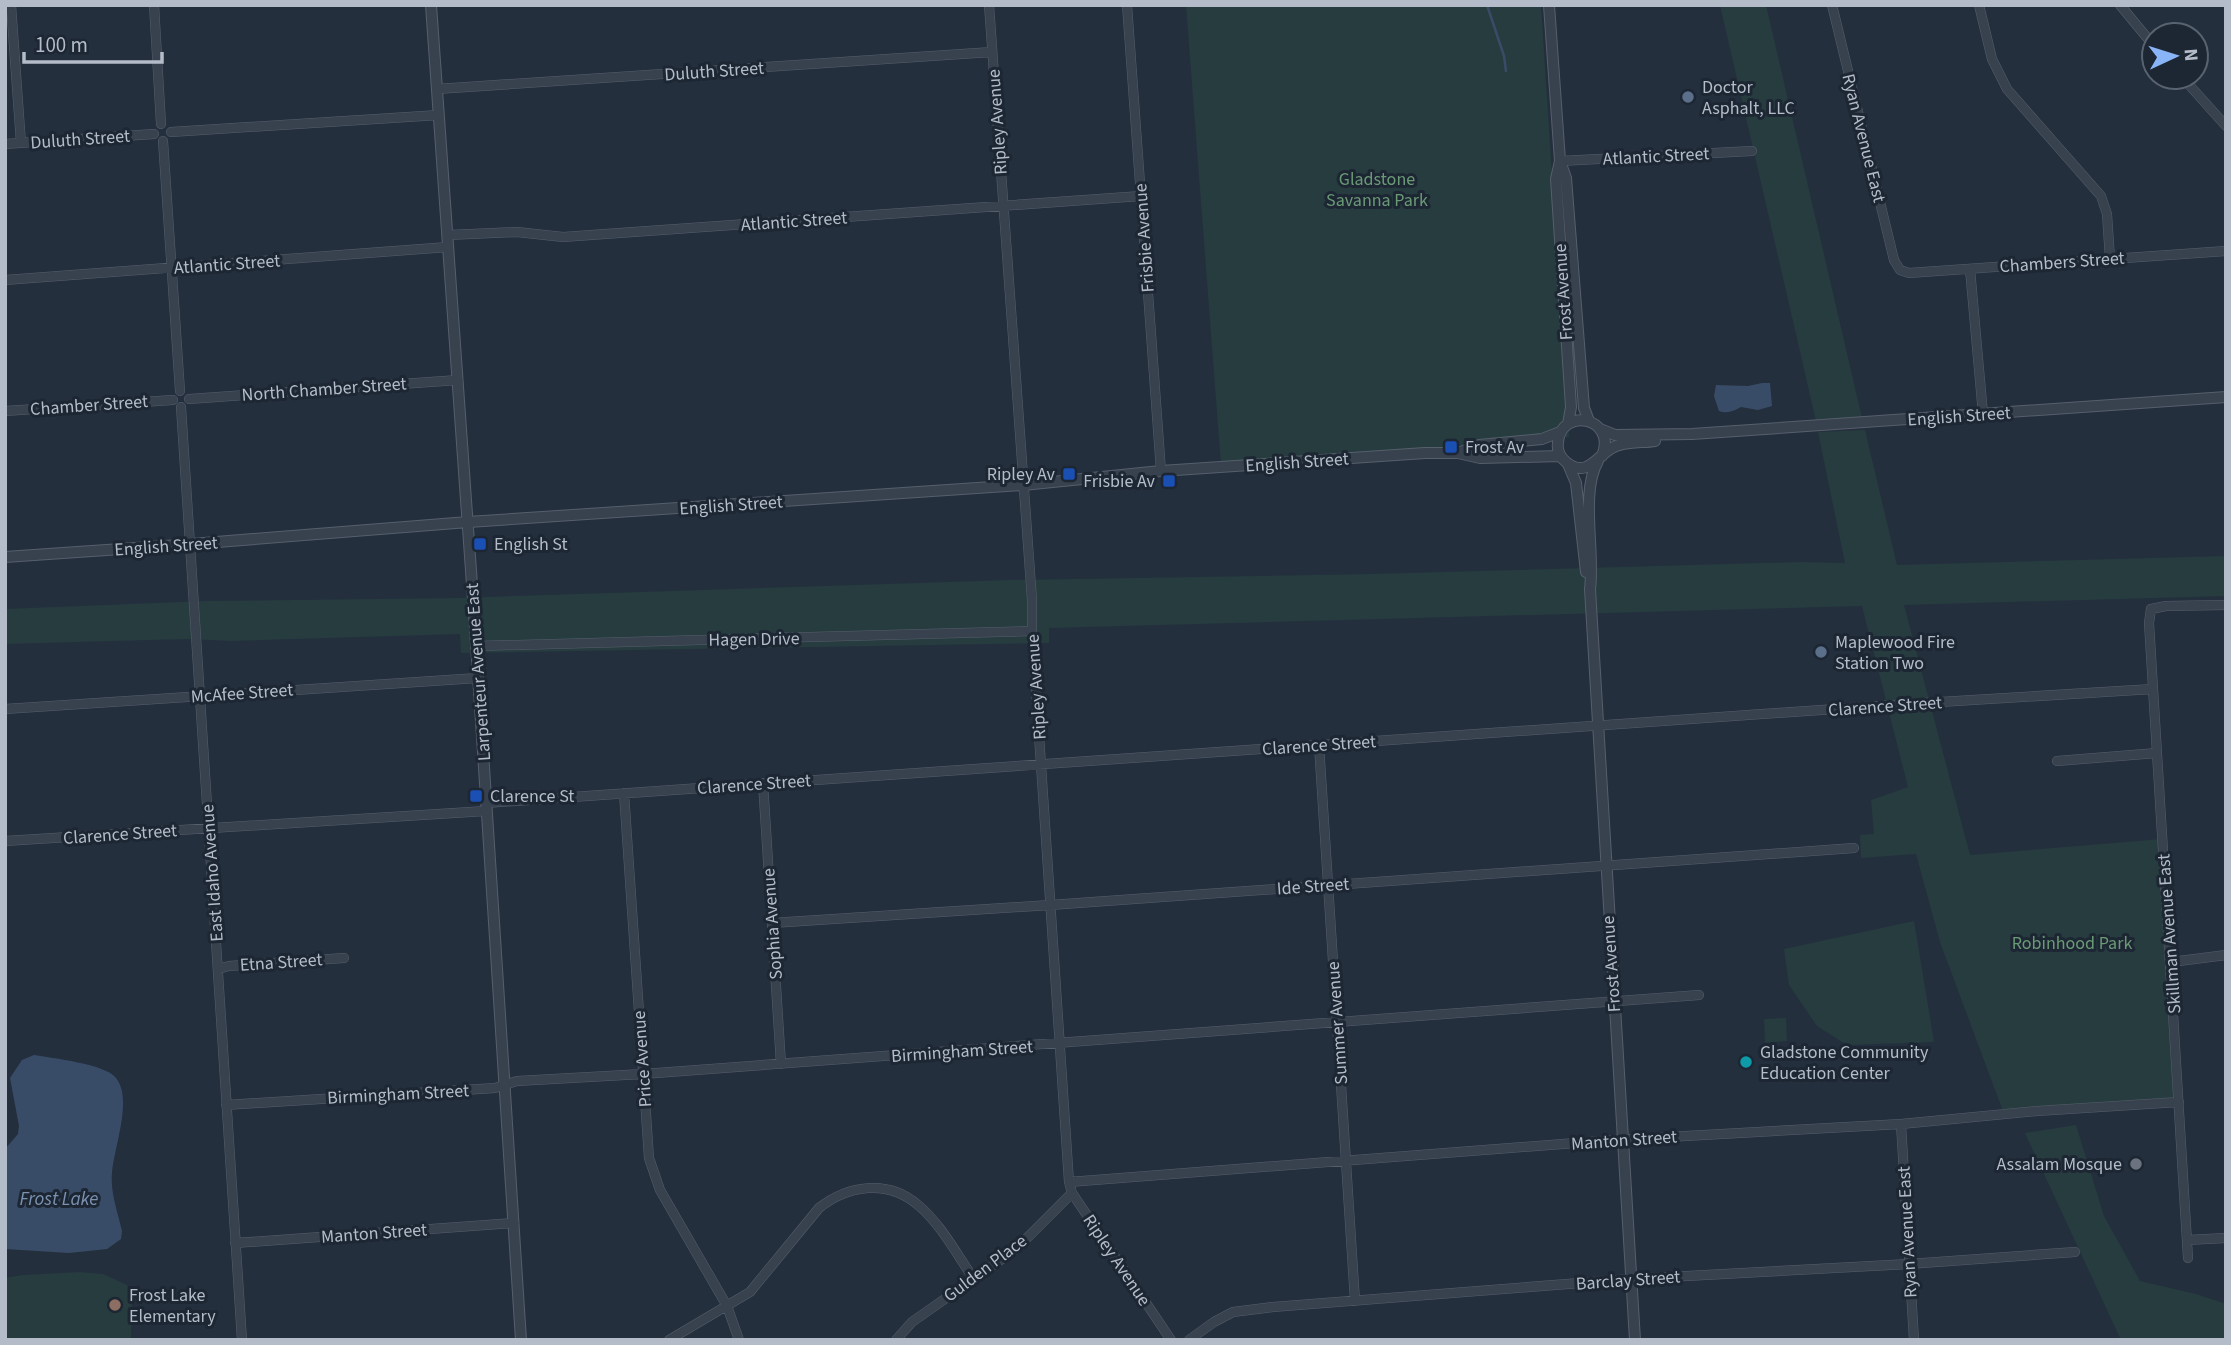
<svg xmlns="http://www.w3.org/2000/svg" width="2231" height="1345" viewBox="0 0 2231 1345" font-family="'Source Sans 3',sans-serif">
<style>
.green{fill:#263c3f}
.water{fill:#394c67}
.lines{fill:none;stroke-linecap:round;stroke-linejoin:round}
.stream{stroke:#394c67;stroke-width:2.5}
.minor-casing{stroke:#565f6c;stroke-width:10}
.tertiary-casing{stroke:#565f6c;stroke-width:12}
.minor{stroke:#38414e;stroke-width:9}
.tertiary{stroke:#38414e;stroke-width:10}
.service-dot{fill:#5c6f8a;stroke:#1d2633;stroke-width:2.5}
.transit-dot{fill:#1a4fb4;stroke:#1d2633;stroke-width:2.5}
.culture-dot{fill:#0f9aa8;stroke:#1d2633;stroke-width:2.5}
.worship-dot{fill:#6b7280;stroke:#1d2633;stroke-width:2.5}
.education-dot{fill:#8d6e63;stroke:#1d2633;stroke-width:2.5}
.labels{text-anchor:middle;stroke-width:6;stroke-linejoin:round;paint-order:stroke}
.street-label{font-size:18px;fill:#b4bcc9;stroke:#1d2633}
.poi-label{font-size:18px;fill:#b4bcc9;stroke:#1d2633;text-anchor:start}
.park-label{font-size:18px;fill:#6b9a76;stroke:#1d2633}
.water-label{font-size:19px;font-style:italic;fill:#7c92b1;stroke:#1d2633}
</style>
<rect width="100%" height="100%" fill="#242f3e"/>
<path class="green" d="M1186,5H1541L1569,437L1221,465Z
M1720,5H1766L1862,418L1816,421Z
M1865,430L1897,565L2226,556V596L1904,605L1970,855L2162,839L2179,1102L2004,1114L1940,942L1916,854L1861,858L1860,835L1874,834L1871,800L1908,787L1862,606L1049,628V643L461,653L460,634L232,641L187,639L5,644V609L207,601L458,598L1011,580L1372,574L1801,562L1845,563L1818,432Z
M1914,921L1934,1042L1847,1045L1817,1026L1789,985L1784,949Z
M1786,1018L1787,1041L1765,1043L1764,1019Z
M2076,1125L2104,1216L2140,1281L2196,1294L2226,1304V1340H2121L2025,1133Z
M80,1272L103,1274L127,1285L132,1302L131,1340H5V1278L23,1275Z"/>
<path class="water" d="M1762,383H1770L1772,406L1758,410L1741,407C1734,411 1727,414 1719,411L1714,396L1716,385L1748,386Z
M34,1055C51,1058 106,1064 116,1078C133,1099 114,1147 112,1173C110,1192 118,1213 122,1231L121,1239L107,1249L69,1253L5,1249V1149L18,1134L19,1126L10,1078L22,1060Z"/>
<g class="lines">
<path class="stream" d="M1487,5L1504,56L1506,71"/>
<defs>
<path id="minor" d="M11,5L21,143
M154,5L161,124
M989,5L1032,600V631L1069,1182L1072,1193L1171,1340
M1127,5L1161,471
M1832,5L1894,260L1900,270L1909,273L2226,251
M1979,5L1992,59L2007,89L2101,196L2107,214L2110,259
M2120,5L2154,46
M2182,77L2226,126
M437,89L992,52
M171,132L439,115
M163,141L180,391
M5,144L154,134
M1560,161L1752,151
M448,235L517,232L563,237L1141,196
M1970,269L1983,414
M5,280L448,247
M189,399L458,380
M181,407L242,1340
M5,411L173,400
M476,646L1032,631
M5,709L478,678
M1319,745L1355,1301
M2057,761L2157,753
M763,783L781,1064
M624,793L649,1158L660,1190L727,1306L739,1340
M486,803L1907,704L2153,689
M5,841L486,811
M772,923L1050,905L1854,848
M2171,962L2226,955
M218,969L229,966L344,958
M226,1105L495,1088L517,1081L643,1074L1699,995
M1901,1124L1914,1340
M1069,1182L1614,1140L1901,1124L2037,1111L2179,1102
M2187,1240L2226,1238
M235,1243L514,1223
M2188,1258L2149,623L2151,609L2166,606L2226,605
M669,1340L750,1292L819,1208C848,1185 888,1179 918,1205C941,1224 957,1255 974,1279
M896,1340L912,1322L1016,1249L1072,1193
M1189,1340L1214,1322L1233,1312L1273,1307L1631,1279L1909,1264L2075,1252"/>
<path id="tertiary" d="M431,5L474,613L521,1340
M1549,5L1560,161L1566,178L1584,408L1589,421
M1560,161L1556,179L1571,407L1568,424
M1600,429L1615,435L1692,434L2226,397
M1458,453L1479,445L1542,439L1560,432
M1602,456C1618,417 1560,406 1558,443C1557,450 1560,457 1566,462C1587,479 1597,456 1612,448C1623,441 1642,443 1655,441
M1598,461C1580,492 1595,551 1590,589L1635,1340
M1568,464L1576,483L1586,572
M5,557L179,545L468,522L1023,485L1161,471L1425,453H1458L1480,458L1560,456"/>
</defs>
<use href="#minor" class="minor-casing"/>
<use href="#tertiary" class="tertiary-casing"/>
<use href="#minor" class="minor"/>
<use href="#tertiary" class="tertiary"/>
</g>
<g class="service-dot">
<circle cx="1688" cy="97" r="7"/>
<circle cx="1821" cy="652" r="7"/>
</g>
<g class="transit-dot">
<rect x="1444" y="440" width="14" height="14" rx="3.5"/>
<rect x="1062" y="467" width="14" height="14" rx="3.5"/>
<rect x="1162" y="474" width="14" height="14" rx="3.5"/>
<rect x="473" y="537" width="14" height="14" rx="3.5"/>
<rect x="469" y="789" width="14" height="14" rx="3.5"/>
</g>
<circle class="culture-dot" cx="1746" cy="1062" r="7"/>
<circle class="worship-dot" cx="2136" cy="1164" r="7"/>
<circle class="education-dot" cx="115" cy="1305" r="7"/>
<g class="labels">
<g class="street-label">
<text transform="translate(714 71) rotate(-4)" y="6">Duluth Street</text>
<text transform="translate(997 122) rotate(-94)" y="6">Ripley Avenue</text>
<text transform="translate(1864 138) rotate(76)" y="6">Ryan Avenue East</text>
<text transform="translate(80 139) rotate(-4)" y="6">Duluth Street</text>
<text transform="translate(1656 156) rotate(-3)" y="6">Atlantic Street</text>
<text transform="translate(794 221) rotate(-4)" y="6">Atlantic Street</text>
<text transform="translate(1144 238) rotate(-94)" y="6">Frisbie Avenue</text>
<text transform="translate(2062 262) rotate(-4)" y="6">Chambers Street</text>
<text transform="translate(227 264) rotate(-4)" y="6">Atlantic Street</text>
<text transform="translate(1563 292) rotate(-94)" y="6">Frost Avenue</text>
<text transform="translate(324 389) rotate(-4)" y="6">North Chamber Street</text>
<text transform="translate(89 405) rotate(-4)" y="6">Chamber Street</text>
<text transform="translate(1959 416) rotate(-4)" y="6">English Street</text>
<text transform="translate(1297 462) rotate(-4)" y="6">English Street</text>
<text transform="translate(731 505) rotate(-4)" y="6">English Street</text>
<text transform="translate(166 546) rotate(-4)" y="6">English Street</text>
<text transform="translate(754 639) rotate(-1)" y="6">Hagen Drive</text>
<text transform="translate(478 672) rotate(-94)" y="6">Larpenteur Avenue East</text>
<text transform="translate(1036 687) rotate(-94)" y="6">Ripley Avenue</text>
<text transform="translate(242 693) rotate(-4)" y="6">McAfee Street</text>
<text transform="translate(1885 706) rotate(-4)" y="6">Clarence Street</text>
<text transform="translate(1319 745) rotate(-4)" y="6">Clarence Street</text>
<text transform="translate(754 784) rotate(-4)" y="6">Clarence Street</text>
<text transform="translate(120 834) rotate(-4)" y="6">Clarence Street</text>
<text transform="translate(212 873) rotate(-94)" y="6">East Idaho Avenue</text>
<text transform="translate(1313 886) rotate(-4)" y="6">Ide Street</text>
<text transform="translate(772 924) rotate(-94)" y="6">Sophia Avenue</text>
<text transform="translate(2169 934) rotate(-94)" y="6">Skillman Avenue East</text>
<text transform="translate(281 962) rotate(-4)" y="6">Etna Street</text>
<text transform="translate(1611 964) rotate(-94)" y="6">Frost Avenue</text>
<text transform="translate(1337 1023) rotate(-94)" y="6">Summer Avenue</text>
<text transform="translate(962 1051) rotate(-4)" y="6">Birmingham Street</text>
<text transform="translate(642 1059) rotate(-94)" y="6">Price Avenue</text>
<text transform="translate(398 1094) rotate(-3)" y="6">Birmingham Street</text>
<text transform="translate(1624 1140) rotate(-4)" y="6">Manton Street</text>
<text transform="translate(1907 1232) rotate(-93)" y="6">Ryan Avenue East</text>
<text transform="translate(374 1233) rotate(-4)" y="6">Manton Street</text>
<text transform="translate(1117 1260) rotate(56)" y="6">Ripley Avenue</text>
<text transform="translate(985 1268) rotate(-37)" y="6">Gulden Place</text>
<text transform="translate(1628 1280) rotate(-4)" y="6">Barclay Street</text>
</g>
<g class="poi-label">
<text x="1702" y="93">Doctor<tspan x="1702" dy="21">Asphalt, LLC</tspan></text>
<text x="1465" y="453">Frost Av</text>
<text x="1055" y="480" text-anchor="end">Ripley Av</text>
<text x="1155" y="487" text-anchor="end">Frisbie Av</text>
<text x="494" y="550">English St</text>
<text x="1835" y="648">Maplewood Fire<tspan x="1835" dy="21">Station Two</tspan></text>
<text x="490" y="802">Clarence St</text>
<text x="1760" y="1058">Gladstone Community<tspan x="1760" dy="21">Education Center</tspan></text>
<text x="2122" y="1170" text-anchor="end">Assalam Mosque</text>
<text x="129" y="1301">Frost Lake<tspan x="129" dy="21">Elementary</tspan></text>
</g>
<g class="park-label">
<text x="1377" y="185">Gladstone<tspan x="1377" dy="21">Savanna Park</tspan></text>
<text x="2072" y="949">Robinhood Park</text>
</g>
<g class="water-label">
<text x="59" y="1205">Frost Lake</text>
</g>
</g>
<rect width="2231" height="1345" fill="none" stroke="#b4bcc9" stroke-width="14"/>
<g transform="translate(2175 56) rotate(86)"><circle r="33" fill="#1d2633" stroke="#59626f" stroke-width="2"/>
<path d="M0-5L12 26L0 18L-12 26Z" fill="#8ab4f8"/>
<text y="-10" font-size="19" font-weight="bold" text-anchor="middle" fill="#b4bcc9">N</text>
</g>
<path d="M24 52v10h138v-10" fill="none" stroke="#b4bcc9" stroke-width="3.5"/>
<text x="35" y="52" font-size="21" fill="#b4bcc9" stroke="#1d2633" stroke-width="5" paint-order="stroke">100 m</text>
</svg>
